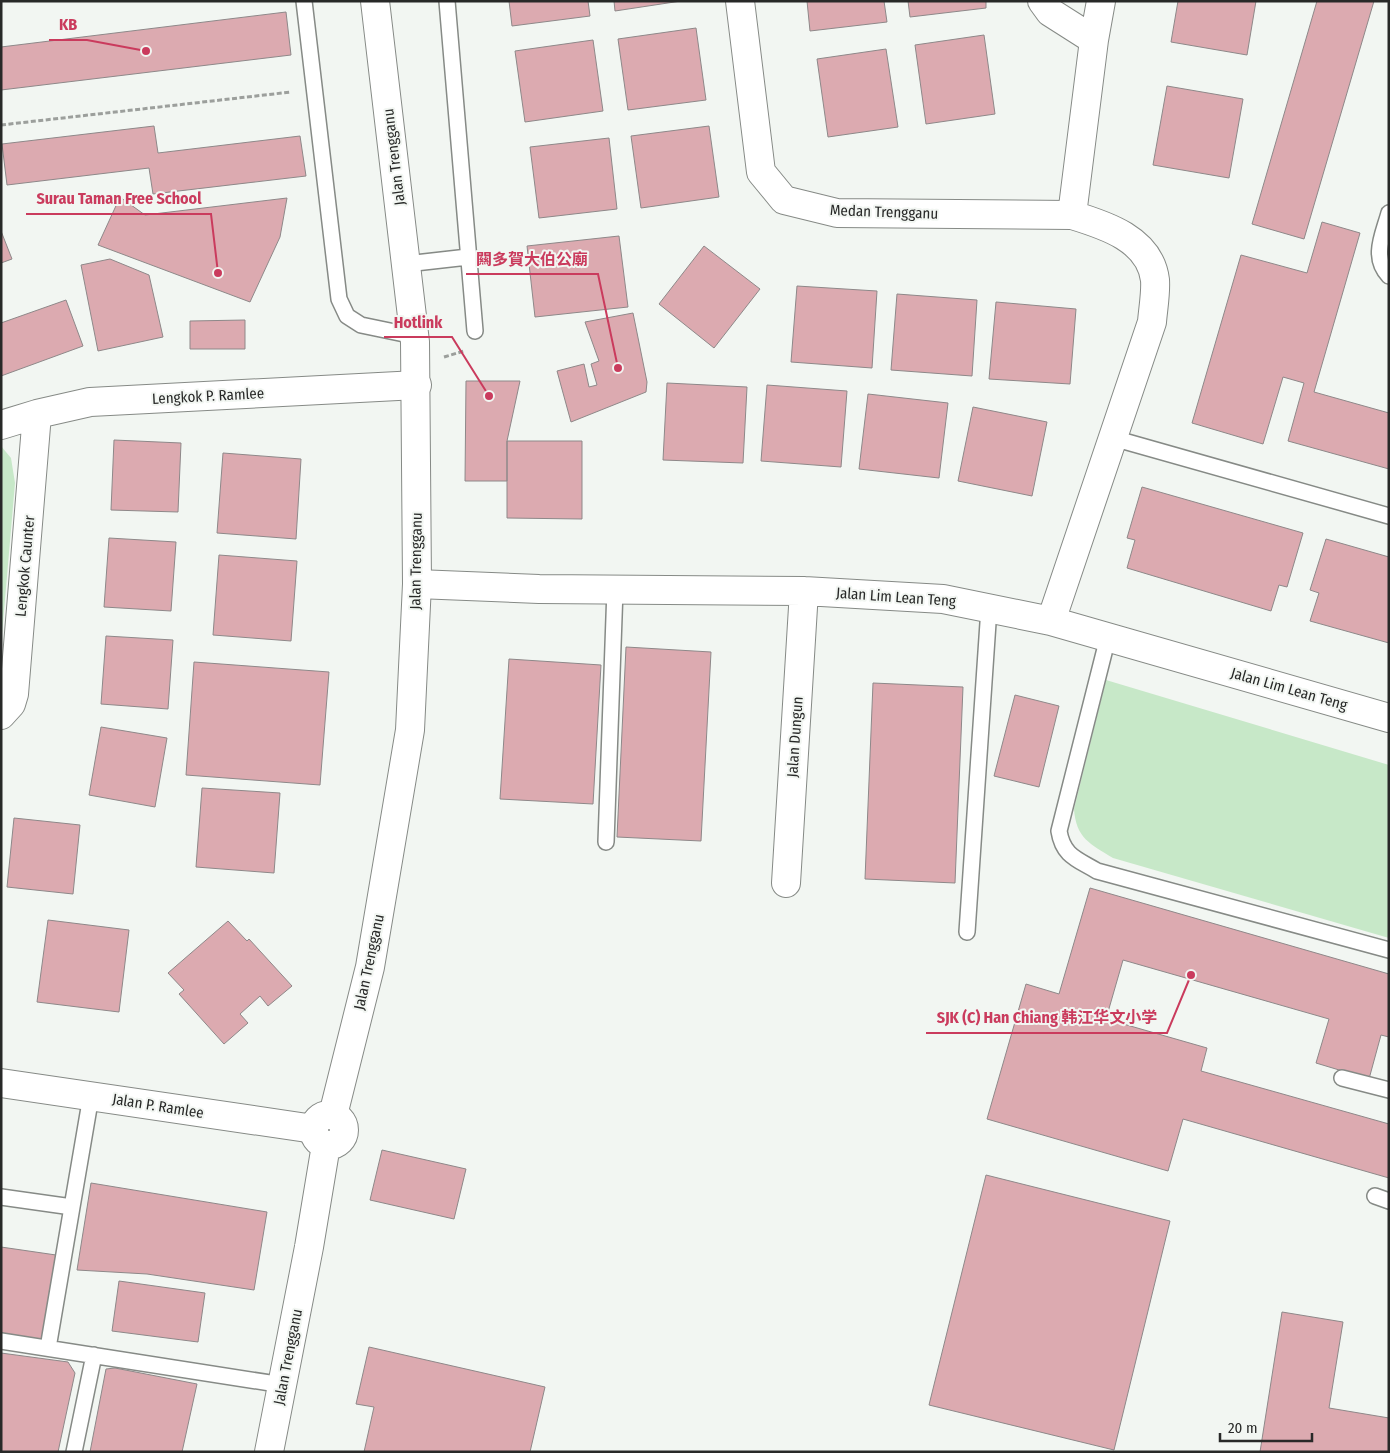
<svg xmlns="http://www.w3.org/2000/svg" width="1390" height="1453" viewBox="0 0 1390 1453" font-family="'Fira Sans Condensed','Noto Sans SC',sans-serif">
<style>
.green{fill:#c7e8c8}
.building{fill:#dcaab0;stroke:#8e8889}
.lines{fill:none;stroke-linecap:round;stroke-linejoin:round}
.service-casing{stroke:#868a86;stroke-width:18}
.minor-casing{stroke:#868a86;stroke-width:30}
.tertiary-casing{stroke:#868a86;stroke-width:30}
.secondary-casing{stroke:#868a86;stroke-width:30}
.path{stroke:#9c9f9c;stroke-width:3;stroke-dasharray:5 2.5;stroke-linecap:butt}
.service{stroke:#fff;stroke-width:15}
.minor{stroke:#fff;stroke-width:28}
.tertiary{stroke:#fff;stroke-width:28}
.secondary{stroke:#fff;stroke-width:28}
.labels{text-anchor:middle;stroke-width:4;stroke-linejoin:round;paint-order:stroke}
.street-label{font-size:15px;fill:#282928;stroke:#f2f6f2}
.leader{fill:none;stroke:#ca3b5d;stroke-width:2}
.callout-dot{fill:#ca3b5d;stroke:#f2f6f2;stroke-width:2}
.callout-label{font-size:16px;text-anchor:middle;font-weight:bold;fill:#ca3b5d;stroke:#f2f6f2;stroke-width:4;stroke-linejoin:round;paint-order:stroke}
</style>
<rect width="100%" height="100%" fill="#f2f6f2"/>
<path class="green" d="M1,446L11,458L15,483L1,646Z
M1106,680L1389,765V938L1113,858C1090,844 1076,838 1074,809Z"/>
<path class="building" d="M509,1H588L590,16L512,26Z
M614,1H681L615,11Z
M807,1H884L887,22L810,31Z
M908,1H986V8L910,17Z
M1178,1H1256L1247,55L1171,42Z
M1317,1H1374L1304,239L1252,224Z
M286,12L291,55L1,90V47Z
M696,28L706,100L628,110L618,39Z
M984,35L995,114L926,124L915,45Z
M593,40L603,111L525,122L515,51Z
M886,49L898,127L828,137L817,59Z
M1167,86L1243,99L1229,178L1153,165Z
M154,126L158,153L300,136L306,176L153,194L149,168L7,185L2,144Z
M709,126L719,197L641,208L631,136Z
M609,138L617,209L539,218L530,147Z
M120,197L145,215L287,198L280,237L250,302L98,245Z
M1322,222L1360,233L1314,392L1389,413V469L1288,441L1304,383L1283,377L1263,444L1192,423L1241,255L1307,273Z
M1,231L12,259L1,263Z
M619,236L628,307L535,317L527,246Z
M704,246L760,289L714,348L659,304Z
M110,259L149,275L163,337L98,351L81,265Z
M797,286L877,291L872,368L791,362Z
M897,294L977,300L972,376L891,370Z
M66,300L83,346L1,376V323Z
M996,302L1076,309L1070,384L989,379Z
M633,313L647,382L646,392L571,422L557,371L584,364L589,387L597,385L591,364L599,361L585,322Z
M245,320V349H190V321Z
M466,381H520L507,441V481H465Z
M667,383L747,387L743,463L663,460Z
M767,385L847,391L841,467L761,461Z
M868,394L948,403L939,478L859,469Z
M973,407L1047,422L1032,496L958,481Z
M114,440L181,443L178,512L111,510Z
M507,441H582V519L507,518Z
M223,453L301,459L296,539L217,533Z
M1142,487L1303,533L1287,587L1279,585L1271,611L1127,568L1135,540L1127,538Z
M109,538L176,542L171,611L104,607Z
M1326,539L1389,557V643L1310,621L1319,593L1310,590Z
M219,555L297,561L291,641L213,635Z
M106,636L173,640L168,709L101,704Z
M626,647L711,652L701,841L617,837Z
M509,659L601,665L593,804L500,799Z
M194,662L329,672L320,785L186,775Z
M873,683L963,687L955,883L865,879Z
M1015,695L1059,706L1039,787L994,776Z
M101,727L167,738L155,807L89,795Z
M202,788L280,793L274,873L196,867Z
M14,818L80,825L73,894L7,887Z
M1090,888L1389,974V1037L1381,1035L1369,1079L1316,1063L1329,1019L1123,960L1106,1019L1207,1048L1201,1071L1389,1124V1178L1183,1119L1168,1171L987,1119L1026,984L1059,994Z
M48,920L129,930L119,1012L37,1002Z
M228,921L247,941L249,939L292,986L268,1006L260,996L240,1014L248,1023L224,1044L179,994L184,990L168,973Z
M382,1150L466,1169L454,1219L370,1200Z
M986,1175L1170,1221L1114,1450L929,1405Z
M91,1183L267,1212L254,1290L147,1274L77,1270Z
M1,1247L56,1255L42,1340L1,1334Z
M119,1281L205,1293L198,1342L112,1331Z
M1282,1312L1343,1322L1329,1408L1389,1418V1452H1260Z
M369,1347L545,1387L530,1452H364L374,1407L356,1404Z
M1,1353L68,1362L75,1373L58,1452H1Z
M115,1368L197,1384L182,1452H90L106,1369Z"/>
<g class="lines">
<defs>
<path id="service" d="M304,1L339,299L347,316L361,325L414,336
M447,1L475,331
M1389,213C1383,235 1371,257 1389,276
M406,264L468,257
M1113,438L1389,516
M1108,637L1059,831C1063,856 1077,859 1097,871L1389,950
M606,842L615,589
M967,932L989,608
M1342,1078L1389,1090
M1375,1196L1389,1201
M1,1197L72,1207L91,1096
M1,1341L283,1385
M48,1348L72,1207
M74,1452L94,1355"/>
<path id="minor" d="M740,1L761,172L784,200L837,213L1072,215C1105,225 1150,239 1155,280C1156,293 1153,309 1152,322L1051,621
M1042,1L1050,12L1094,40
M1072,215L1094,40L1101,1
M1,425L37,414L90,402L417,385
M417,584L539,589L804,591L943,599L1051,621L1389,718
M1,715L11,704L14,694L37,414
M786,883L804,591"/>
<path id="tertiary" d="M1,1083L314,1129"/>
<path id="secondary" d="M314 1130a15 15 0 1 1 30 0a15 15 0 1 1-30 0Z
M333,1115L370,967L410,730L417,584L415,342L375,1
M269,1452L309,1247L326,1145"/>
</defs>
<use href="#service" class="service-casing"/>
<use href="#minor" class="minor-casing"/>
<use href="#tertiary" class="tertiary-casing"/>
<use href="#secondary" class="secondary-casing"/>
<path class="path" d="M1,125L291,92
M444,357L464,351"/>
<use href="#service" class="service"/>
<use href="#minor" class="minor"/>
<use href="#tertiary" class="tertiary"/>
<use href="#secondary" class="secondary"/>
</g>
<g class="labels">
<g class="street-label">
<text transform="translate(394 157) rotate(-97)" y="5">Jalan Trengganu</text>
<text transform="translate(884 212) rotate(2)" y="5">Medan Trengganu</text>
<text transform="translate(208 396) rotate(-3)" y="5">Lengkok P. Ramlee</text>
<text transform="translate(416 561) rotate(-89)" y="5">Jalan Trengganu</text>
<text transform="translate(25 566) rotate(-85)" y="5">Lengkok Caunter</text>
<text transform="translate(896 597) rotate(4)" y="5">Jalan Lim Lean Teng</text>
<text transform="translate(1289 689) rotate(16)" y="5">Jalan Lim Lean Teng</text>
<text transform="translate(795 737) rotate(-86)" y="5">Jalan Dungun</text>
<text transform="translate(369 962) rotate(-78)" y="5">Jalan Trengganu</text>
<text transform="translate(158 1106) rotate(9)" y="5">Jalan P. Ramlee</text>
<text transform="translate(288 1357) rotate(-79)" y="5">Jalan Trengganu</text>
</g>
</g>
<path class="leader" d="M146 51L87 40H49M218 273L211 214H26M618 368L598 274H466M489 396L452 337H384M1191 975L1167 1033H926"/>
<g class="callout-dot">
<circle cx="146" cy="51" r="5"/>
<circle cx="218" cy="273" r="5"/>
<circle cx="618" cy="368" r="5"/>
<circle cx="489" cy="396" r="5"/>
<circle cx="1191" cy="975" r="5"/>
</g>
<g class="callout-label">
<text x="68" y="30">KB</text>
<text x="119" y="204">Surau Taman Free School</text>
<text x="532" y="265">闗多賀大伯公廟</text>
<text x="418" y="328">Hotlink</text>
<text x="1047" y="1023">SJK (C) Han Chiang 韩江华文小学</text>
</g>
<rect width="1390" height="1453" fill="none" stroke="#282928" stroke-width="5"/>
<path d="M1220 1433v8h92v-8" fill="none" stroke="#282928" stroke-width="2.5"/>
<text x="1228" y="1433" font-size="15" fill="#282928" stroke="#f2f6f2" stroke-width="4" paint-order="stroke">20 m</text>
</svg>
